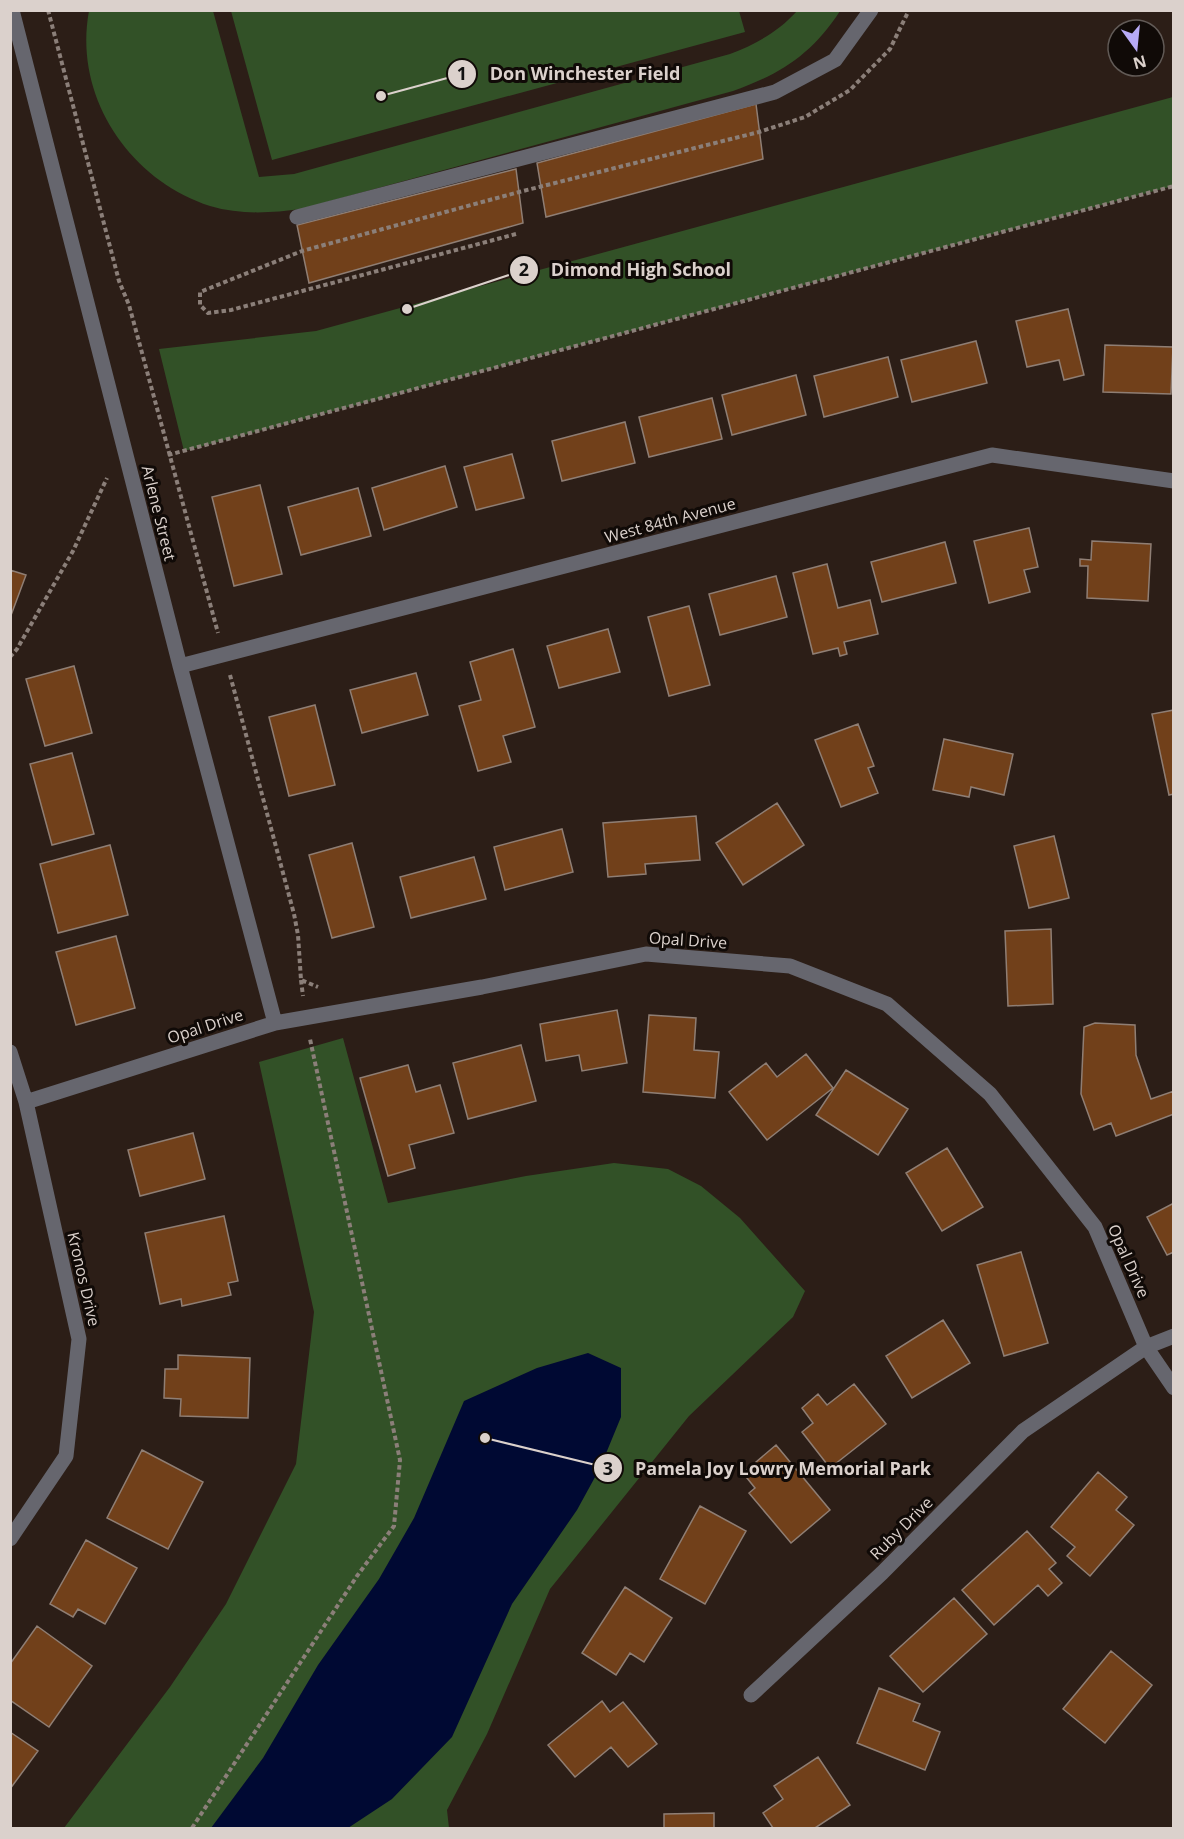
<svg xmlns="http://www.w3.org/2000/svg" width="1184" height="1839" viewBox="0 0 1184 1839" font-family="'Open Sans',sans-serif">
<style>
.green{fill:#325127}
.water{fill:#000933}
.building{fill:#71401a;stroke:#8f7e74;stroke-width:1.5}
.lines{fill:none;stroke-linecap:round;stroke-linejoin:round}
.path{stroke:#8b7f79;stroke-width:4;stroke-dasharray:4.5 3;stroke-linecap:butt}
.minor{stroke:#66666e;stroke-width:15}
.labels{text-anchor:middle;stroke-width:6;stroke-linejoin:round;paint-order:stroke}
.street-label{font-size:16px;fill:#dbd1cc;stroke:#100a07}
.leader{fill:none;stroke:#dbd1cc;stroke-width:2}
.callout-dot{fill:#dbd1cc;stroke:#100a07;stroke-width:2}
.mark-label{font-size:18px;text-anchor:middle;font-weight:bold;fill:#111}
.callout-label{font-size:18px;text-anchor:middle;font-weight:bold;fill:#dbd1cc;stroke:#100a07;stroke-width:6;stroke-linejoin:round;paint-order:stroke}
</style>
<rect width="100%" height="100%" fill="#2c1e17"/>
<path class="green" d="M89,11H213L259,177L294,174L730,54C756,44 778,32 797,11H840C812,54 781,74 733,91L301,209C271,213 240,215 210,206C129,180 73,96 89,11Z
M739,11L745,32L272,160L231,11Z
M1173,97V186L184,451L159,349L316,331Z
M343,1038L388,1203L526,1176L614,1163L668,1169L701,1186L740,1218L805,1291L793,1317L689,1416L550,1589L487,1734L447,1810L449,1828H64L170,1687L226,1604L296,1464L314,1312L259,1062Z"/>
<path class="water" d="M588,1353L621,1368V1417L600,1468L577,1510L512,1604L452,1737L392,1799L348,1828H211L263,1758L318,1665L379,1579L414,1518L464,1401L537,1368Z"/>
<path class="building" d="M756,104L763,159L546,217L537,163Z
M516,169L523,223L309,283L297,225Z
M1068,309L1084,375L1064,380L1059,360L1027,367L1016,321Z
M976,341L987,383L912,402L901,360Z
M1105,345L1173,347L1171,394L1103,392Z
M888,357L898,397L824,417L814,376Z
M796,375L806,415L732,435L722,395Z
M712,398L722,439L649,457L639,417Z
M625,422L635,463L562,481L552,441Z
M512,454L524,498L476,510L464,467Z
M445,466L457,507L384,530L372,488Z
M260,485L282,574L234,586L212,497Z
M358,488L371,536L301,555L288,507Z
M1029,528L1038,567L1024,570L1030,592L989,603L974,541Z
M1092,541L1151,544L1148,601L1087,598L1088,566H1080V559L1091,560Z
M945,542L956,583L882,602L871,562Z
M827,564L838,608L870,600L878,634L844,642L847,654L840,656L838,648L813,654L793,573Z
M10,570L26,575L10,618Z
M776,576L787,617L720,635L709,594Z
M689,606L710,685L669,696L648,617Z
M608,629L620,672L559,688L547,646Z
M513,649L535,727L503,736L511,762L478,771L459,706L481,700L470,662Z
M74,666L92,733L45,746L26,679Z
M416,673L428,715L362,733L350,690Z
M315,705L335,785L289,796L269,717Z
M1174,710V794L1169,795L1152,714Z
M858,724L874,766L868,768L878,793L841,807L815,740Z
M944,739L1013,754L1004,795L971,787L969,797L933,790Z
M72,753L94,834L52,845L30,764Z
M777,803L804,845L743,885L716,843Z
M696,816L700,860L645,864L646,874L608,877L603,823Z
M562,829L573,872L505,890L494,847Z
M1054,836L1069,898L1029,908L1014,846Z
M352,843L374,927L332,938L309,855Z
M110,845L128,915L58,933L40,864Z
M474,857L486,899L411,918L400,877Z
M1051,929L1053,1004L1008,1006L1005,931Z
M116,936L135,1008L76,1025L56,952Z
M617,1010L627,1063L582,1071L579,1055L546,1061L540,1024Z
M649,1015L696,1018L694,1050L719,1052L715,1098L643,1092Z
M1095,1023L1135,1025L1136,1055L1151,1099L1174,1091V1114L1116,1136L1111,1123L1094,1130L1081,1094L1084,1027Z
M521,1045L536,1101L468,1119L453,1063Z
M806,1054L833,1088L767,1140L729,1092L766,1063L777,1077Z
M408,1065L416,1092L440,1085L454,1133L409,1145L415,1168L388,1176L360,1078Z
M846,1070L908,1109L878,1155L816,1115Z
M193,1133L205,1179L140,1196L128,1150Z
M947,1148L983,1207L942,1231L906,1173Z
M1174,1203V1252L1167,1255L1147,1217Z
M224,1216L238,1281L228,1283L231,1295L182,1306L181,1299L160,1304L145,1233Z
M1021,1252L1048,1343L1004,1356L977,1265Z
M943,1320L970,1363L912,1398L886,1356Z
M178,1355L250,1358L248,1418L180,1416L181,1399L164,1398L165,1369H178Z
M854,1384L886,1424L830,1468L802,1432L813,1423L802,1408L818,1394L827,1405Z
M776,1445L830,1510L791,1543L749,1493L755,1488L743,1473Z
M142,1450L203,1482L168,1549L107,1518Z
M1098,1472L1127,1497L1116,1510L1134,1525L1090,1576L1067,1556L1075,1547L1051,1527Z
M700,1506L746,1531L705,1604L660,1579Z
M1027,1531L1056,1563L1049,1569L1062,1583L1048,1596L1038,1585L994,1625L962,1590Z
M86,1540L137,1568L105,1624L78,1609L73,1617L50,1604Z
M625,1587L672,1618L644,1662L630,1653L616,1675L582,1653Z
M954,1598L987,1634L923,1692L890,1656Z
M37,1626L92,1666L49,1727L10,1700V1664Z
M1111,1651L1152,1685L1105,1743L1063,1709Z
M879,1688L920,1704L913,1721L940,1732L925,1770L857,1743Z
M602,1701L610,1712L623,1702L657,1744L628,1767L611,1747L575,1777L548,1745Z
M10,1732L38,1751L10,1789Z
M818,1757L850,1805L815,1828H773L763,1813L783,1799L774,1786Z
M714,1813V1828H664V1814Z"/>
<g class="lines">
<path class="path" d="M48,10L119,281L129,305L218,633
M516,234L231,310L208,313L200,305V292L302,251L519,192L759,132L805,117L850,90L890,49L909,10
M168,455L1174,186
M10,657L17,649L73,551L107,478
M230,675L294,914L298,935L301,980L318,987
M301,980L303,996
M192,1828L357,1576L394,1526L400,1460L310,1039"/>
<path class="minor" d="M12,10L180,666L275,1023
M297,217L775,92L835,60L871,10
M180,666L992,455L1174,481
M10,1052L26,1102L79,1339L66,1456L10,1539
M26,1102L275,1023L482,987L646,954L790,966L887,1004L990,1094L1095,1227L1146,1347L1174,1388
M751,1695L882,1573L1023,1431L1146,1347L1174,1336"/>
</g>
<g class="labels">
<g class="street-label">
<text transform="translate(159 513) rotate(76)" y="6">Arlene Street</text>
<text transform="translate(670 520) rotate(-15)" y="6">West 84th Avenue</text>
<text transform="translate(688 940) rotate(4)" y="6">Opal Drive</text>
<text transform="translate(205 1026) rotate(-18)" y="6">Opal Drive</text>
<text transform="translate(1129 1261) rotate(66)" y="6">Opal Drive</text>
<text transform="translate(84 1279) rotate(77)" y="6">Kronos Drive</text>
<text transform="translate(901 1528) rotate(-45)" y="6">Ruby Drive</text>
</g>
</g>
<path class="leader" d="M381 96L462 74M407 309L524 270M485 1438L608 1468"/>
<g class="callout-dot">
<circle cx="381" cy="96" r="6"/>
<circle cx="407" cy="309" r="6"/>
<circle cx="485" cy="1438" r="6"/>
<circle cx="462" cy="74" r="15"/>
<circle cx="524" cy="270" r="15"/>
<circle cx="608" cy="1468" r="15"/>
</g>
<g class="mark-label">
<text x="462" y="80">1</text>
<text x="524" y="276">2</text>
<text x="608" y="1475">3</text>
</g>
<g class="callout-label">
<text x="585" y="80">Don Winchester Field</text>
<text x="641" y="276">Dimond High School</text>
<text x="783" y="1475">Pamela Joy Lowry Memorial Park</text>
</g>
<rect width="1184" height="1839" fill="none" stroke="#dbd1cc" stroke-width="24"/>
<g transform="translate(1136 48) rotate(165)"><circle r="28" fill="#100a07" stroke="#615a56" stroke-width="1.5"/>
<path d="M0-4.5L10 22L0 15L-10 22Z" fill="#b8abf7"/>
<text y="-9" font-size="16" font-weight="bold" text-anchor="middle" fill="#dbd1cc">N</text>
</g>
</svg>
